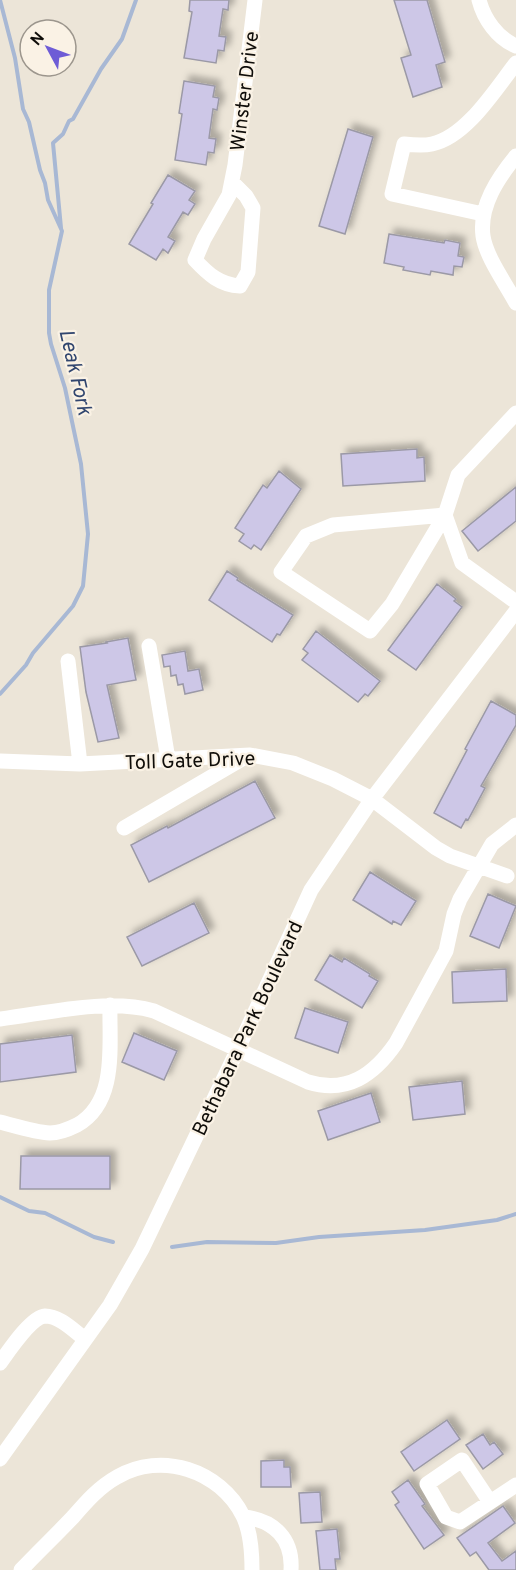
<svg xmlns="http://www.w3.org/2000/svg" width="516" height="1570" viewBox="0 0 516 1570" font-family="Overpass,sans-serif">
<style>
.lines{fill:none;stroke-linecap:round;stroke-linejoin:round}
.stream{stroke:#a8b8d4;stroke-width:4}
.building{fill:#cdc7e7;stroke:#9b99a6;stroke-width:1.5;filter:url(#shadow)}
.minor{stroke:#fff;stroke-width:15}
.labels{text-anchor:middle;stroke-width:4.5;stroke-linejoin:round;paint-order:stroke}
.street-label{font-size:20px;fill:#0f0d09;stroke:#faf2e5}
.water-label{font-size:21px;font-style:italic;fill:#31466f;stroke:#faf2e5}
</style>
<defs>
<filter id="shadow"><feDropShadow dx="5.5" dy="-5.5" stdDeviation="3" flood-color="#0004"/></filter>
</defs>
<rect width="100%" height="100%" fill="#ece5d8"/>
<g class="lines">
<path class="stream" d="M61,228L53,143L63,134L69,121L73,119L101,69L122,39L136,0
M0,694L26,665L33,653L73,606L83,586L88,534L81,464L74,431L65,388L51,344L49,333V290L62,231L48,200L45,183L40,170L29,122L23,109L15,58L0,0
M0,1197L29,1211L45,1213L94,1237L113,1242
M172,1247L207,1242L276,1243L319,1237L425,1230L497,1220L516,1214"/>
</g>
<path class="building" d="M190,0H229L228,10L223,9L219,36L226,37L224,51L218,50L216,63L184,58L192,12L189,11Z
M394,0H427L445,62L436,65L442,87L413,97L401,58L411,55Z
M184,81L215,86L213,97L219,98L217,110L213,109L209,138L216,139L214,153L208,152L206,165L175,160L182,114L179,113Z
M348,129L373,137L345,234L319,226Z
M168,175L195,191L189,200L195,204L188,215L183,212L168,237L175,241L168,253L163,249L156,260L129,244L153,204L151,203Z
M389,234L444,243L445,240L460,243L458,256L464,257L462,267L454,266L453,275L431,271L430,275L403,270L404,267L384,263Z
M417,449V458L424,457L425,481L343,486L341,454Z
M279,471L301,489L261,550L254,545L251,549L239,541L244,534L235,528L263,485L267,488Z
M516,487V521L478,551L462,531Z
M227,571L238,578L237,580L293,615L280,635L277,634L272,642L209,600Z
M437,584L456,599L454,601L462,607L416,670L388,650Z
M316,631L380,681L368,696L365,694L358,702L302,660L308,653L303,649Z
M128,638L136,680L107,685L119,738L98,742L86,692L80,647L107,643L106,642Z
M185,651L188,671L199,669L203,690L185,694L183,684L178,685L176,675L171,676L170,666L164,667L162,655Z
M491,701L516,715V725L481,786L485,788L468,820L466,819L461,828L434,813L467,750L465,749Z
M255,781L275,818L149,882L131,845L167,826L168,828Z
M370,872L416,901L401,925L393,921L392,924L353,900Z
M488,894L516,906L499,948L470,936Z
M194,903L209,933L142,966L127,937Z
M330,955L342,962L344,958L370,974L369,976L378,981L362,1008L315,980Z
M506,969L507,1001L453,1003L452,972Z
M305,1008L348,1022L338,1053L295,1038Z
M134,1033L177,1051L164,1080L122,1062Z
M72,1035L76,1072L0,1082V1044Z
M462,1081L465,1114L413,1120L409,1087Z
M371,1093L380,1122L328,1140L318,1111Z
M21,1156H110V1189H20Z
M447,1420L460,1439L414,1471L401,1452Z
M483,1434L490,1445L494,1442L503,1454L483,1469L466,1445Z
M284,1460V1467H290L291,1487H261V1461Z
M408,1480L425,1504L422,1506L444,1535L424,1549L395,1505L399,1502L392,1492Z
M320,1492L322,1522L301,1523L299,1493Z
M503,1506L515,1523L488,1543L502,1561L516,1551V1570H489L476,1552L470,1556L457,1538Z
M337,1529L340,1559H335L336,1570H320L316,1531Z"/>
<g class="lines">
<path class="minor" d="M479,0C484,19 497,38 516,46
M516,156C498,178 479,206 483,236C486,257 506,284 516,303
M232,182L246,196L253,208L248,272L240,286C220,285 208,274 195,260L204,239L229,195L235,165L255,0
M483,214L392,194L404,144C413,145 423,146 432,144C466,137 495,90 516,63
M516,413L458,475L445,515L462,563L516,602
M445,515L392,604L370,631L281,572L306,536L333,525Z
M149,646L168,759
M68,661L80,764
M0,761L80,764L250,755L293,763L333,779L372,799L436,848L450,856L507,876
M124,828L247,756
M0,1019C48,1013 107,998 154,1011L308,1082C347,1094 374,1075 396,1043L446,951L454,914L460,899L492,844L516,825
M0,1122C16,1126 34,1132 50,1133C60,1133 69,1129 77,1125C118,1102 109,1045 110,1005
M0,1363C8,1352 31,1317 45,1316C60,1316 74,1331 85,1339
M0,1459L110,1305L142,1249L237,1051L311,890L372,799L516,611
M490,1502L462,1460L427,1484L446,1517L460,1522L516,1485
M244,1517C274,1520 293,1539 291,1570
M21,1570C38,1552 56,1535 73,1517C86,1502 99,1487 117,1477C161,1451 220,1470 243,1516C251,1532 252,1552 252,1570"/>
</g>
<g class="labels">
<g class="street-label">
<text transform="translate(244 91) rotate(-83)" y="7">Winster Drive</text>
<text transform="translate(190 760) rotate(-2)" y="7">Toll Gate Drive</text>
<text transform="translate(247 1028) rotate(-65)" y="7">Bethabara Park Boulevard</text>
</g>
<g class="water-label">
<text transform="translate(76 372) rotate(77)" y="7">Leak Fork</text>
</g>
</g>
<g transform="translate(48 48) rotate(311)"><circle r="28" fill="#faf2e5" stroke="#9c968d" stroke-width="1.5"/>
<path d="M0-4.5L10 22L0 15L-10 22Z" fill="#6e5cd6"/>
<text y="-9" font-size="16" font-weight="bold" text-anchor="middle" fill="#0f0d09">N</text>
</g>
</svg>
